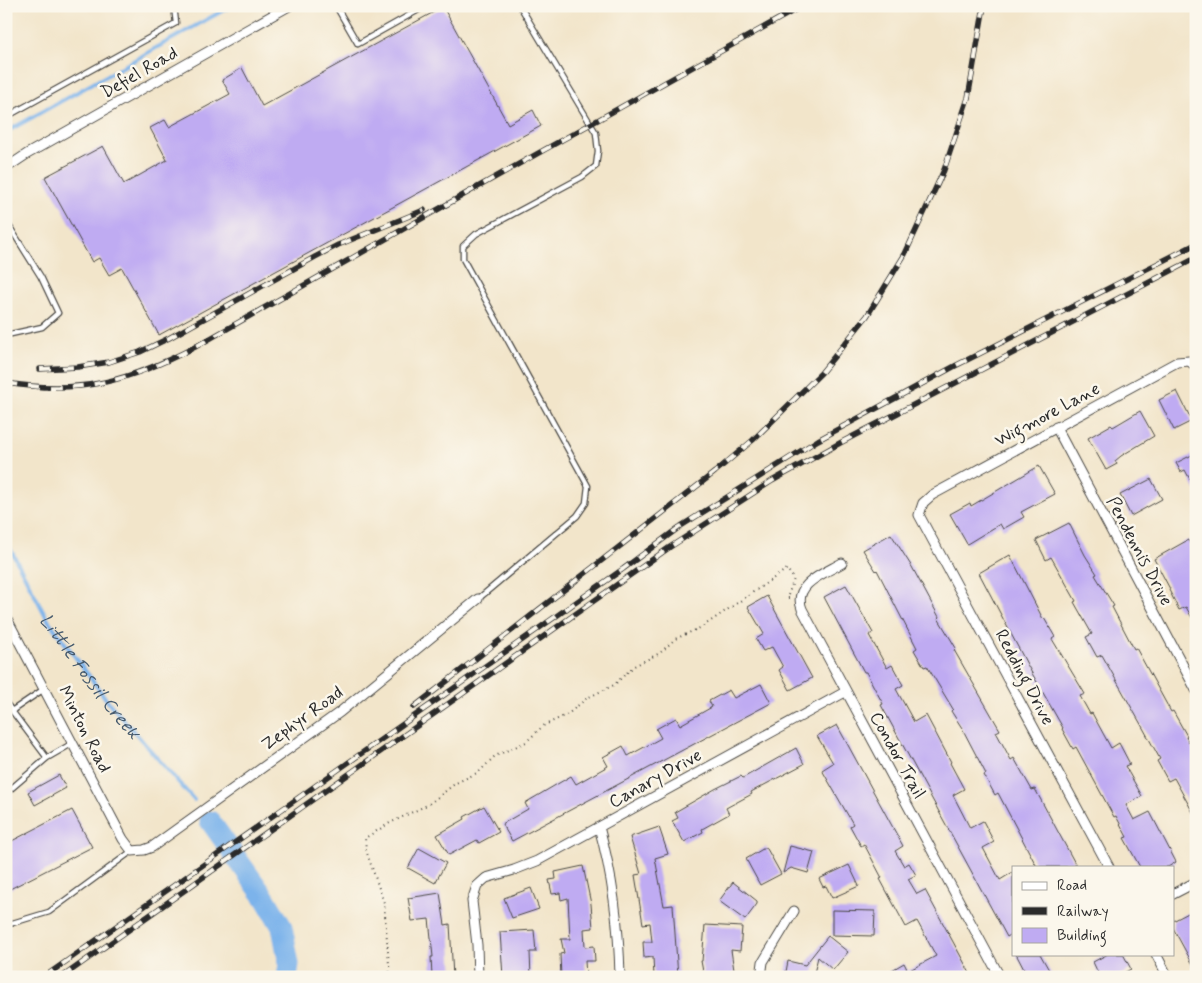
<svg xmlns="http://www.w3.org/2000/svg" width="1202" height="983" viewBox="0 0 1202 983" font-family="Mynerve,sans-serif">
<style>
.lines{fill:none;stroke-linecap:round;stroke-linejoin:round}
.stream{stroke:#7bb3eb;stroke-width:4}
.river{stroke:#7bb3eb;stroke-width:21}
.building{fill:#bfabf2}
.lane-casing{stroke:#494743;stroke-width:7}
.street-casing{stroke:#494743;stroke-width:11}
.path{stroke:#494743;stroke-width:2;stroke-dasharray:1 4;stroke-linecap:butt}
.lane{stroke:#fff;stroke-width:4.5}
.street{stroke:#fff;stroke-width:9}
.rail-casing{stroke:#2b2b2b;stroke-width:5.5}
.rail{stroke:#fbf7ec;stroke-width:4;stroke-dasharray:11;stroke-linecap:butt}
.labels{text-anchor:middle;stroke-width:5;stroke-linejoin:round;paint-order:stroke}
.street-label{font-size:18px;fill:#2b2b2b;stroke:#fbf7ec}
.water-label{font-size:19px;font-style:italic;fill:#475b6e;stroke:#fbf7ec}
</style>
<rect width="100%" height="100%" fill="#fbf7ec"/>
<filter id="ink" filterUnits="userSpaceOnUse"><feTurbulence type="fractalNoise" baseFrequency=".02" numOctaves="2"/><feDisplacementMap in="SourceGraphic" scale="10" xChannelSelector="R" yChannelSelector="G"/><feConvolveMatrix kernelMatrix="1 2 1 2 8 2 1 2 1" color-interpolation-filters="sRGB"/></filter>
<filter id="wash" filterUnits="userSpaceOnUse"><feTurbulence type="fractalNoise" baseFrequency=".0096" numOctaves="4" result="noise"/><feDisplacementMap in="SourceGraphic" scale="20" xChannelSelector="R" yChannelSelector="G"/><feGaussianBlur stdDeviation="1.12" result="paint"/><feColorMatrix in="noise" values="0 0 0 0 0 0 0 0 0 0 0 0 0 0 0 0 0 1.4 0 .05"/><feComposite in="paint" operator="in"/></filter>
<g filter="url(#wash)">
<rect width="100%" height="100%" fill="#f2e5ca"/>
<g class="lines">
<g class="stream">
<path d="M6,132L231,6"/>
<path id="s1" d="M6,541L48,620L109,703L194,800"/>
</g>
<path class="river" d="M210,821L265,898L282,927L289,964L287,977"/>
</g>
<g id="blocks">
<path class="building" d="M443,7L508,124L533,110L541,126L159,335L122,268L109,275L99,258L92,262L45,177L103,146L124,184L167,160L150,128L165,120L169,127L230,94L222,80L242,68L262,106Z
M1177,391L1192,421L1174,430L1159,400Z
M1140,411L1154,436L1121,456L1115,461L1117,464L1106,470L1088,438L1111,425L1113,427Z
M1196,453V491L1185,470L1181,472L1176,463Z
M1039,466L1055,494L1021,512L1024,517L1003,529L1000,524L967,544L950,514L970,503L971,506Z
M1151,479L1162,499L1131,516L1120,495Z
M1069,523L1085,555L1097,574L1095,575L1114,606L1112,607L1134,649L1136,648L1171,712L1173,711L1187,736L1186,737L1196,755V818L1174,778L1168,781L1157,761L1160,759L1143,728L1102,655L1097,657L1086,637L1092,634L1074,602L1076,601L1051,557L1046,560L1036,540Z
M891,534L912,567L939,617L938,618L956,648L954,650L1000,730L996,732L1011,760L1014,758L1032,790L1035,789L1077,867H1037L998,793L995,795L984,775L986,774L962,728L951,711L953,709L927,666L924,667L914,650L917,648L877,570L876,571L863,550Z
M1188,540L1196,554V625L1186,607L1179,610L1169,590L1170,589L1154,559Z
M1010,555L1043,619L1044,618L1055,637L1052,639L1085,694L1080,696L1090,714L1092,713L1111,748L1119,743L1130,764L1125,766L1142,796L1126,805L1134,820L1150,812L1176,862L1168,867H1140L1124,838L1127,837L1116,816L1114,817L1076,747L1073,749L1062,729L1063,728L1029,668L979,573Z
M846,585L873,633L869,635L887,668L892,665L903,685L896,689L914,722L926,715L951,762L950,763L964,789L953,795L970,828L983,821L994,842L983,848L1000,880L1013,872V933L1007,937L881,705L883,704L866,672H864L824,597Z
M767,596L812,678L790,690L779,670L783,667L772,647L763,651L756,639L764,634L748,607Z
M761,684L771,703L512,841L502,824L528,809L525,803L571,776L576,784L608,766L603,757L623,746L628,756L661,738L656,729L676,718L680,725L712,707L709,701L729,690L734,698Z
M837,725L903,846L895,851L904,866L909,863L916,875L908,879L917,894L925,890L972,977H880L904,963L908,971L936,956L917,921L906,927L880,879L882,878L864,844L861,846L850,826L853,824L822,770L833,763L817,736Z
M796,748L804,764L751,792L752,794L726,808L729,814L702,829L703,832L684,842L672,821L678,818L675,812L715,789L741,776L743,778Z
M59,775L66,788L35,805L28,792Z
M484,806L499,832L479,843L477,840L449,855L437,835L465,819L464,817Z
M72,810L92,847L6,891V844Z
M659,827L668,854L655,858L664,906L673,905L678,977H654L653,957L644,958L643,942H652L650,923L643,924L635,875L641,874L630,837Z
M790,846L814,852L808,873L791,868L783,873Z
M766,847L781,874L760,885L746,859Z
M419,848L446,863L435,883L408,868Z
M849,865L859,886L832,898L826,886L823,887L819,879Z
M583,866L591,904L593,928L584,929L585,947L594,946L595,961H585L586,977H561L560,954L564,953L561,939H570L568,898L561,900L560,893L552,894L549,880L556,879L555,872Z
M733,882L757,901V904L745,920L719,901Z
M531,888L539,909L512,918L504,898Z
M440,893L445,925L450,924L453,977H432L431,957H433L429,919L412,921L408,898Z
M1196,909V970L1173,928V921Z
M832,910L875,911L874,936L832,935Z
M705,925L742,927L740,951L731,950L735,977H704L701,961H702Z
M534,930L536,952H530L531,977H503L500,932Z
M828,936L848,952L833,970L818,957L813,977H785L788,961L805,965Z
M1016,954H1040L1053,977H1028Z
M1108,954H1123L1131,969L1116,977H1100L1093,962Z"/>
</g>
</g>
<g filter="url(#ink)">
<use href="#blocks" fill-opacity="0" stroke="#494743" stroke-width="1"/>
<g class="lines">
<defs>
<path id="lane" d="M336,6L358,44L415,12
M411,6L415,12L425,6
M6,117L176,23L174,6
M6,221L41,277L58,313L42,327L11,334L6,332
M478,599L577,516L586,503L588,486L463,259V246L476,234L582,177L596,166L598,151L596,133L520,6
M6,703L47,758
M6,710H13L44,689
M6,793L47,758L73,743
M6,925L49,912L132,851"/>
<path id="street" d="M6,168L27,154L289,6
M1056,427L1196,690
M842,563C825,573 792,584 802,609L1000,977
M6,617L123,839L132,851L144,850L152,847L340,712L478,599
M599,827C613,877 619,925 620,977
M1109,867L919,515L923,503L932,495L1177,362L1189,361L1196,366
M1173,894L1196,882
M1156,954L1168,977
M478,977L477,945L472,901L477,886L486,878L514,870L537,861L845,692
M761,977L763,962L794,911"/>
</defs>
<use href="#lane" class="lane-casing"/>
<use href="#street" class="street-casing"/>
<path class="path" d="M390,977L384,903L366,850L365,838L390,823L429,804L456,783L479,772L495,756L526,742L543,726L568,714L587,698L614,685L634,666L660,653L675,639L702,627L787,569L794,579L787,598H790"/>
<use href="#lane" class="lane"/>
<use href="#street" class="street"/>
<defs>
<path id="rail" d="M40,369L78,367L109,362L140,352L169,338L315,257L338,245L424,210
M6,383C81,395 129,381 195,347L467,193L802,6
M414,707L715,472L753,440L821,373L867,316L905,254L944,170L968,98L984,6
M44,977L623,569L681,526L818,440L955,366L1196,244
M62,977L670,547L772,481L840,443L1196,258"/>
</defs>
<use href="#rail" class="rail-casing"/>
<use href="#rail" class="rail"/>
</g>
</g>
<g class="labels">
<g class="street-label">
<text transform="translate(139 72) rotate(-30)" y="6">Defiel Road</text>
<text transform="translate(1047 414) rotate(-28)" y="6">Wigmore Lane</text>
<text transform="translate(1140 551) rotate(62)" y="6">Pendennis Drive</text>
<text transform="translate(1025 677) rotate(62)" y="6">Redding Drive</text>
<text transform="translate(302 718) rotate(-36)" y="6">Zephyr Road</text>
<text transform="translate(85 729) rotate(63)" y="6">Minton Road</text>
<text transform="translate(898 755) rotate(61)" y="6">Condor Trail</text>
<text transform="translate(655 778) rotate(-29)" y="6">Canary Drive</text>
</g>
<g class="water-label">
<text dy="7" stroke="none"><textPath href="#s1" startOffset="160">Little Fossil Creek</textPath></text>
</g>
</g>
<rect width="1202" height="983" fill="none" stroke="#fbf7ec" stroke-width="25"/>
<rect x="1012" y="866" width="162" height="90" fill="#fbf7ec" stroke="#a8a59f"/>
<rect x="1022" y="882" width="25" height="8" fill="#ffffff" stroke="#a8a59f"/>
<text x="1057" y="890" font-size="15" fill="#2b2b2b">Road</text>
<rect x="1022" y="907" width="25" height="8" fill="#2b2b2b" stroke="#a8a59f"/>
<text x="1057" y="916" font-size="15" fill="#2b2b2b">Railway</text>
<rect x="1022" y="928" width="25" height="15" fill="#bfabf2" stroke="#a8a59f"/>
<text x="1057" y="940" font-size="15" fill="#2b2b2b">Building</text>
</svg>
